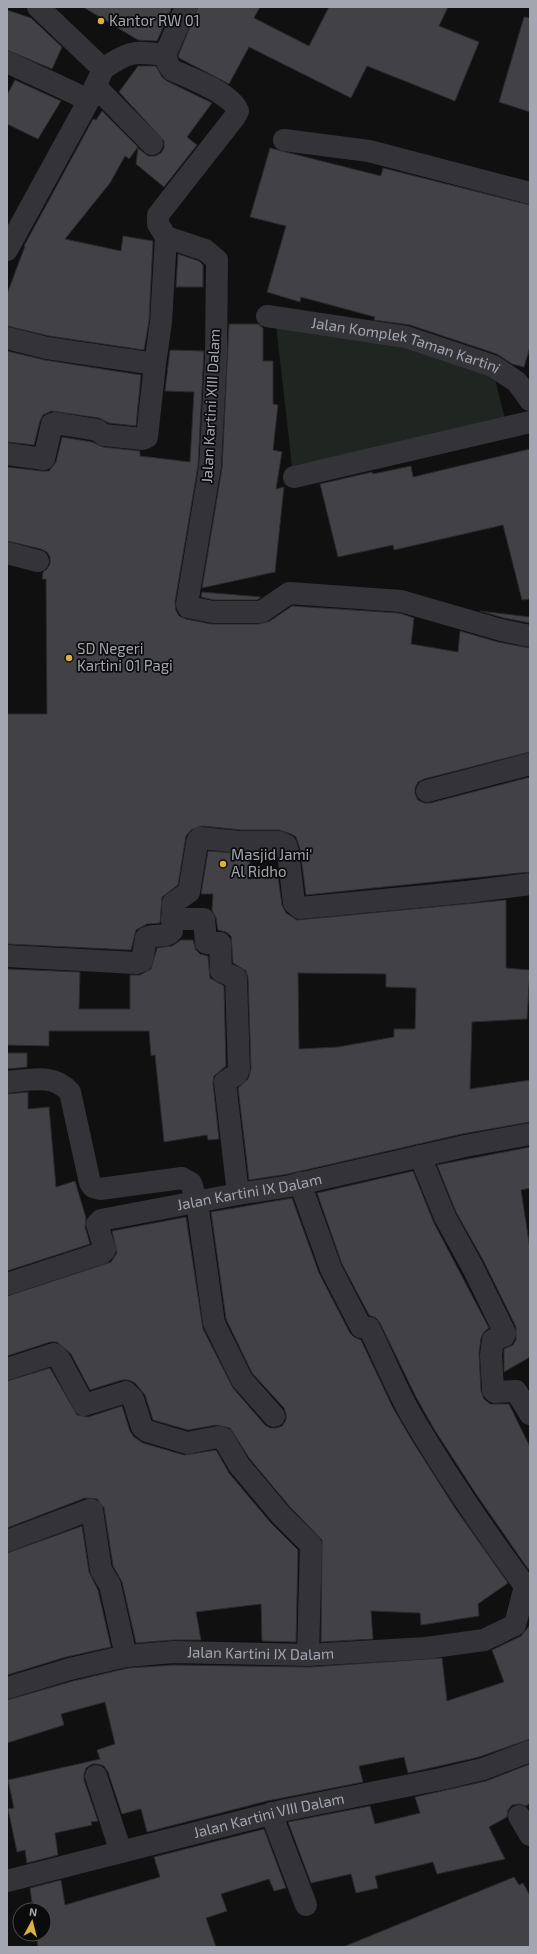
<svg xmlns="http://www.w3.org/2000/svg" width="537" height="1954" viewBox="0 0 537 1954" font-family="'Exo 2',sans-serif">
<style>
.green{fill:#1f2520}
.building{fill:#424246;stroke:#2a2a2d;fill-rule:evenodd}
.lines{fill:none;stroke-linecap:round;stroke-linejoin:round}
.minor{stroke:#343438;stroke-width:22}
.poi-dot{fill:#dab03f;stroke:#0b0b0c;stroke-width:1.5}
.labels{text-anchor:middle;stroke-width:3.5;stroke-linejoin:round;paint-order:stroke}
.poi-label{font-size:15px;fill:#a3a6b0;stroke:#0b0b0c;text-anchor:start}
.street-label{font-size:15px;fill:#a3a6b0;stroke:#0b0b0c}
</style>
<rect width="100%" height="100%" fill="#101011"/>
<path class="green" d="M276,325L421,348L494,375L506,423L292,466Z"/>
<path class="building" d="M83,7H172L157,41L138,40Z
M198,7H260L254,18L309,46L329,7H448L439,26L479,42L455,101L367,66L351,98L249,47L229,84L179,58L178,56Z
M7,10L31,18L62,47L52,69L7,50Z
M524,17L530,18V112L499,102Z
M138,66H156L162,77L167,81L212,103L187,137L197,145L164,187L136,164L138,148L148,156H155L161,153L164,148V141L119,92Z
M15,80L61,101L38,139L7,124V95Z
M102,111L138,147L129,159L125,156L110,183L65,239L121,251L123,236L153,241L149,321L144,350L49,336L7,326V294L25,246H24L93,119L96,120Z
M270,148L381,176L383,168L530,205V347L524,367L512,364L497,354L410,325L374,320L375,317L301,297L300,302L267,292L286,226L250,217Z
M178,254L199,261L203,265V287H176Z
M229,324H258L263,328V361H273V404L278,405L273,450L282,452L276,489L284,487L275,572L202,588L222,468Z
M170,350L204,351L198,466L175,602L176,611L179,616L186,619L211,624H259L270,621L292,606L399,613L414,618L411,644L458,652L460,631L498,642L530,648V752L424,779L418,782L415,788V794L418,800L424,803H430L530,777V872L306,895L300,849L296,837L291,834L279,830H241L202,826L191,830L186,836L178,885L162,897L160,923L147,924L136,930L131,950L7,944V714H47L46,579H42L43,572L47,569L50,564V557L47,552L41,549L7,541V467L42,471H49L56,462L62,437L92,442L103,447L140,451V456L190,462L194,392L165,391Z
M7,351L45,360L141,375L136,426L109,423L99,418L51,411L43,415L40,421L34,445L7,442Z
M530,449V599L522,600L503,525L394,550L393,545L338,557L320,484L372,472L373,474L411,466L413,477Z
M202,592L261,597L257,600H214L201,597Z
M480,611L530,617V623L504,618Z
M208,851L251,854L248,879L278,877L282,905L286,913L297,920L506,900V968L530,970L527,1019L472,1022L470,1089L530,1080V1122L462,1134L288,1174L249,1180L238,1088L248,1079L251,1069L248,978L246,971L233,963L231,936L226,932L218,930L216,918L212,910L213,894H201ZM298,973L386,974V987L416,988L415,1029H394V1037L338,1047L299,1049Z
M181,940H193L196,950L200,954L208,956L210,978L224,986L226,1066L214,1076L213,1083L219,1139L208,1140L207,1135L164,1142L155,1055L151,1056L149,1031H49V1046L7,1045V969L80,972L79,1009H130V975H140L151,969L157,948L172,946Z
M7,1053H27V1067L7,1069Z
M28,1092V1109L49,1107L56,1187L75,1181L86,1218L85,1227L90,1244L7,1271V1094Z
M530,1147V1188L521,1190L530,1249V1357L504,1372V1349L513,1345L516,1340V1327L483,1260L456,1212L437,1165Z
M413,1171L434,1223L489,1328L484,1332L481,1338L479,1353L481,1391L484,1399L490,1404H509L530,1447V1568L528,1569L476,1494L434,1429L416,1397L380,1323L376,1318L369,1315L342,1264L317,1193Z
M292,1198L319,1273L350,1333L354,1337L361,1340L393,1408L413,1442L455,1508L508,1583L478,1604L479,1616L421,1625L420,1613L371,1611L373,1639L321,1642L322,1540L290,1507L249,1458L230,1428L216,1425L188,1430L153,1420L145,1395L135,1383L129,1380H122L90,1390L71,1354L57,1342H50L7,1356V1296L111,1262L117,1253L112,1231L186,1217L203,1329L233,1388L265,1425L270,1428H276L282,1426L286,1420V1414L284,1408L252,1373L226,1319L211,1212Z
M50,1368L77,1415L88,1417L122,1406L130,1431L134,1437L143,1443L184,1455L216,1450L229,1473L271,1523L298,1550L296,1642L262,1641L261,1604L196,1612L201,1640H173L136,1643L122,1582L113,1566L104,1508L97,1499L85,1498L7,1528V1381Z
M82,1526L89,1572L98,1590L111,1647L66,1657L7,1675V1553Z
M530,1625V1739L479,1757L408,1773L404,1757L359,1766L363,1782L267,1801L147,1832L141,1809L122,1814L108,1772L104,1766L98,1764H92L86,1768L84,1774V1780L98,1821L91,1822L92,1825L55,1833L58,1855L27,1863L25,1850L17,1852L8,1809L14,1808L8,1780L100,1759L97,1750L115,1744L105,1702L61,1714L64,1725L7,1743V1700L73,1681L128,1668L174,1665L309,1667L442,1658L447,1701L504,1682L492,1650L521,1636Z
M530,1764V1803L526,1806L519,1804L512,1805L508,1810L507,1817L489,1827L505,1859L437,1874L433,1862L375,1876L378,1888L356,1893L351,1874L311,1883L288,1822L370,1806L375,1824L420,1813L415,1797L486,1781Z
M264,1829L286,1888L274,1891L269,1879L221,1894L227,1911L206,1918L216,1947H38L36,1934H44V1910H33L30,1888L61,1880L65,1905L160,1877L154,1857Z
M514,1877L519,1885L523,1883L530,1896V1947H343Z"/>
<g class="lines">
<g class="minor">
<path d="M186,7L165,55L168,64L172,70C190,78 231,93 238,111L234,118L158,215V224L166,237L205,250L217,260L216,357L210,467L187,604L188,607L213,612H259L263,611L289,593L401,601L501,630L530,636"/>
<path d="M7,62L89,100"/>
<path d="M103,69C129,51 134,51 165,55"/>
<path d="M95,86L152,144"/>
<path d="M284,140L369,151L530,193"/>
<path d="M7,250L89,100L103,69L38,7"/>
<path id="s1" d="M267,316L406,337L493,366L517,382L530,400"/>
<path d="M7,338L47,348L155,364"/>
<path d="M7,454L44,459L52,424L55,423L97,430L104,435L143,439L147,437L155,364L161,322L166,237"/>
<path d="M294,477L530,422"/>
<path d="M7,553L38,561"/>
<path d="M427,791L530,764"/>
<path d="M172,919H204L206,943H220V944L221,971L236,978L239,1069L237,1074L225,1082L238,1194"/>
<path d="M7,956L136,963L142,961L146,938C154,933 166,939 172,931L173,903L189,892L197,843L198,840L201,838L240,842H279L286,845L288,852L294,903L300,908L467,892L530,884"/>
<path d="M7,1082C31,1080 53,1073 70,1092L90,1183L93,1187L100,1189L182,1178L191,1183L197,1202L214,1323L242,1380L274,1416"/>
<path d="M420,1156L445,1217L472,1266L505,1333L504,1336L493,1340L491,1355L493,1390L495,1392L516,1391L530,1414"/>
<path d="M300,1183L331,1269L361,1327L369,1328C383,1356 395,1386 410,1413C445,1473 484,1530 525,1586"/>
<path id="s2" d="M7,1284L102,1253L105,1250L97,1224L101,1220L238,1194L290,1186L465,1146L530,1134"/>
<path d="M7,1369L54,1354L60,1360L84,1405L126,1392L133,1399L142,1427L147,1431L187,1443L218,1437L223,1438L239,1465L281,1515L311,1545L308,1655"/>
<path d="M7,1541L89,1510H92L101,1570L110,1585L126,1656"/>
<path id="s3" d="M7,1688L70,1669L126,1656L174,1652L308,1655L426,1648L484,1640L515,1625L525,1586L530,1583"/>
<path d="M96,1776L121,1852"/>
<path d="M271,1813L306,1905"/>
<path d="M519,1816L530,1835"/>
<path id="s4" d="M7,1881L286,1810L441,1779L483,1769L530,1751"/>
</g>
</g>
<g class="poi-dot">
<circle cx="101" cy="21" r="4"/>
<circle cx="69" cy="658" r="4"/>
<circle cx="223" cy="864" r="4"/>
</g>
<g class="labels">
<g class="poi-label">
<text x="109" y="26">Kantor RW 01</text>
<text x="77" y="654">SD Negeri<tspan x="77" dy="17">Kartini 01 Pagi</tspan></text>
<text x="231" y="860">Masjid Jami'<tspan x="231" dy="17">Al Ridho</tspan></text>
</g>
<g class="street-label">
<text dy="5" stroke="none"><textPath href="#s1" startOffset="142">Jalan Komplek Taman Kartini</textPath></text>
<text transform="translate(211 406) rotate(-87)" y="5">Jalan Kartini XIII Dalam</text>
<text dy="5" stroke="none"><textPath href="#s2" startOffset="288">Jalan Kartini IX Dalam</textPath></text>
<text dy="5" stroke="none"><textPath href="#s3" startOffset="258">Jalan Kartini IX Dalam</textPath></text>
<text dy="5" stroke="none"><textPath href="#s4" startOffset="270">Jalan Kartini VIII Dalam</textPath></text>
</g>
</g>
<rect width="537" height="1954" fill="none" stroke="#a3a6b0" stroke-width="16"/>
<g transform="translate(32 1922) rotate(7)"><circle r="19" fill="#0b0b0c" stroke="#48494e"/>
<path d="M0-3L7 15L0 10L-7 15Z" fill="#dab03f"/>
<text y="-6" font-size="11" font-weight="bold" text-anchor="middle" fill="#a3a6b0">N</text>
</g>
</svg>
